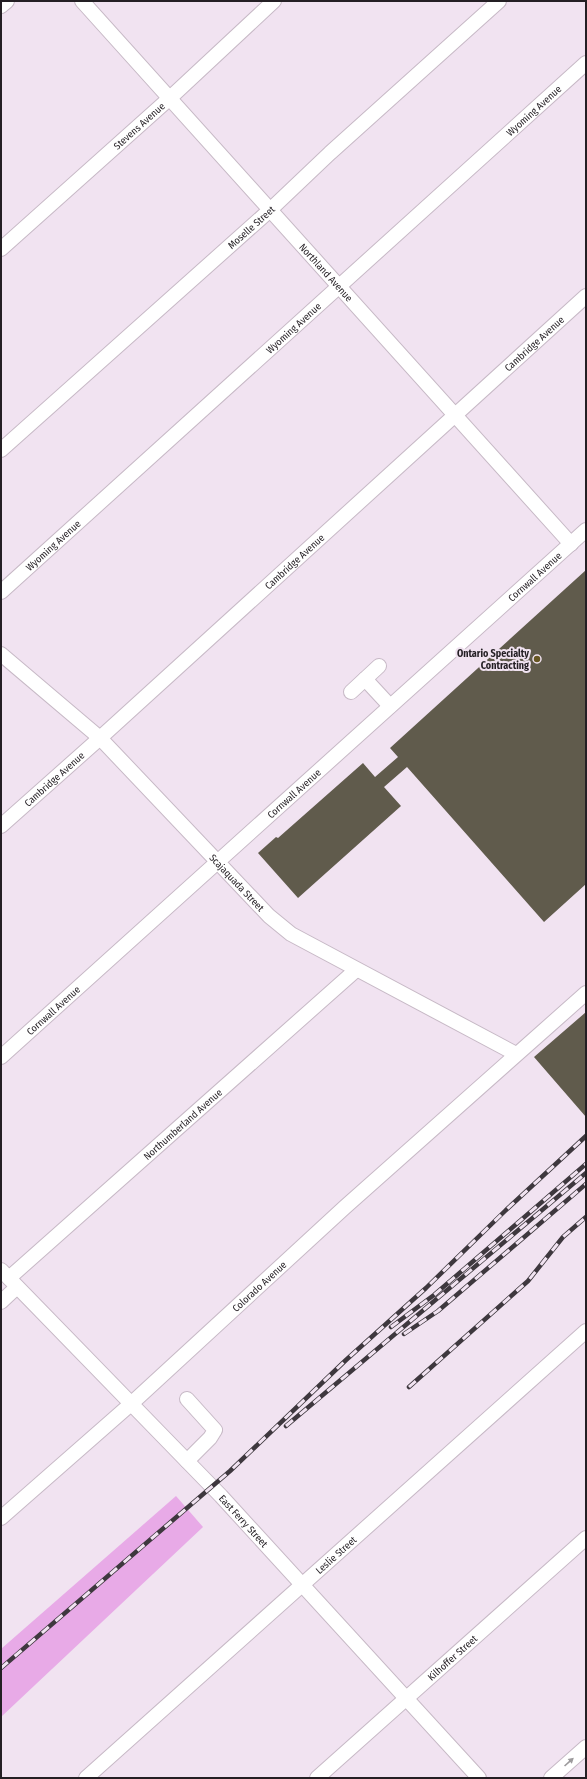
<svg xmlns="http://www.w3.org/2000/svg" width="587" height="1779" viewBox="0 0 587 1779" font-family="'Fira Sans Condensed',sans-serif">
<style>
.green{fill:#e8aae7}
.building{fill:#605b4c}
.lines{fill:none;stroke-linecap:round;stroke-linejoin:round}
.minor-casing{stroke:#c7b9c6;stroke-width:16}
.minor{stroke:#fff;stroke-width:14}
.rail-casing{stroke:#3e383e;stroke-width:4.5}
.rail{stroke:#f1e3f1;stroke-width:3;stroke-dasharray:9;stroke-linecap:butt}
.oneway{fill:#9c9a9c}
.poi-dot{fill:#665623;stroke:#f1e3f1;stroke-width:1.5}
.labels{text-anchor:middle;stroke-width:4;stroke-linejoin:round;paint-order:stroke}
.street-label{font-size:10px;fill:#241f24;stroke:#f1e3f1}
.poi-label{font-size:10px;font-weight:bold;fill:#241f24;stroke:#f1e3f1;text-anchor:end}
</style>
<rect width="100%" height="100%" fill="#f1e3f1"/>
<path class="green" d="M176,1496L203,1527L1,1717V1649Z"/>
<path class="building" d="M586,570V884L544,922L407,767L384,787L401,806L298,898L258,853L276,837L278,838L363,763L375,777L398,757L390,748Z
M586,1012V1117L534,1057Z"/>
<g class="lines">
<defs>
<g id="minor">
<path id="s1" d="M82,1L571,544"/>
<path d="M1,6L7,1"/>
<path id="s2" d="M1,249L171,97L274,1"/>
<path id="s3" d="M1,450L270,210L330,153L499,1"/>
<path id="s4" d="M1,592L586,63"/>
<path id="s5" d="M1,654L100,738L269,916L291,934L516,1054"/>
<path d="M379,666L365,679L390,706"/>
<path d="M351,692L365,679"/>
<path id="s6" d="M1,826L100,738L586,296"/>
<path id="s7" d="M1,1057L586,530"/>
<path id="s8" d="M1,1270L221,1496L479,1778"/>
<path id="s9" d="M9,1278L356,970"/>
<path d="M1,1302L17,1287"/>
<path d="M187,1461L210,1438L215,1430L187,1399"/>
<path id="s10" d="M1,1518L132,1403L345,1207L586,993"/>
<path id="s11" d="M86,1778L586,1331"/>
<path id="s12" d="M317,1778L586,1538"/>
<path d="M551,1778L586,1747"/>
</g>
</defs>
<use href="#minor" class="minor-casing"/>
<use href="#minor" class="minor"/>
<defs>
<path id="rail" d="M391,1327L434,1295L586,1164
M404,1334L438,1311L586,1184
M409,1387L528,1281L563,1237L586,1217
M286,1426L586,1173
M1,1668L230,1471L346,1360L426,1288L506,1210L586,1136"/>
</defs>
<use href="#rail" class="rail-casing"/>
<use href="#rail" class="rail"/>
</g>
<defs><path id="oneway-solid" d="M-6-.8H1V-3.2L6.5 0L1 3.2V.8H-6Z"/></defs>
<use class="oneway" href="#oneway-solid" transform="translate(569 1762) rotate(-42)"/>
<circle class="poi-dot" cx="537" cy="659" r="4"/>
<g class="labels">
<g class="street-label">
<text dy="4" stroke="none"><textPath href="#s4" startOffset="718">Wyoming Avenue</textPath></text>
<text dy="4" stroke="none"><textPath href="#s2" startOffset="185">Stevens Avenue</textPath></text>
<text dy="4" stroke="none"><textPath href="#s3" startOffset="335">Moselle Street</textPath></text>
<text dy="4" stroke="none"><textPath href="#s1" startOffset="365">Northland Avenue</textPath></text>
<text dy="4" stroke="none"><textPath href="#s4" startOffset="394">Wyoming Avenue</textPath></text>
<text dy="4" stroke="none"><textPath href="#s6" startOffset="719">Cambridge Avenue</textPath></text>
<text dy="4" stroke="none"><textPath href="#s4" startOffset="70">Wyoming Avenue</textPath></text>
<text dy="4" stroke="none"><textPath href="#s6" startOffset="395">Cambridge Avenue</textPath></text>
<text dy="4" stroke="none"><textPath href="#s7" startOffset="718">Cornwall Avenue</textPath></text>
<text dy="4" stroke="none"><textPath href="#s6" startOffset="71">Cambridge Avenue</textPath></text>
<text dy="4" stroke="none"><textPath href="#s7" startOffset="394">Cornwall Avenue</textPath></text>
<text dy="4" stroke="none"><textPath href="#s5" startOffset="329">Scajaquada Street</textPath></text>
<text dy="4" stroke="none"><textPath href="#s7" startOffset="70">Cornwall Avenue</textPath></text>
<text dy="4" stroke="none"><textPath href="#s9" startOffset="232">Northumberland Avenue</textPath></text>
<text dy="4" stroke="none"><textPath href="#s10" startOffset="347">Colorado Avenue</textPath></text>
<text dy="4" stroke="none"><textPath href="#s8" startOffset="349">East Ferry Street</textPath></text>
<text dy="4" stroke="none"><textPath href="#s11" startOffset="335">Leslie Street</textPath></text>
<text dy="4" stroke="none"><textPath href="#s12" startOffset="181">Kilhoffer Street</textPath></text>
</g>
<g class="poi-label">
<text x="529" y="657">Ontario Specialty<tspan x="529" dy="12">Contracting</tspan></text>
</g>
</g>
<rect width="587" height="1779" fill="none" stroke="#241f24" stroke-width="4"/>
</svg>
